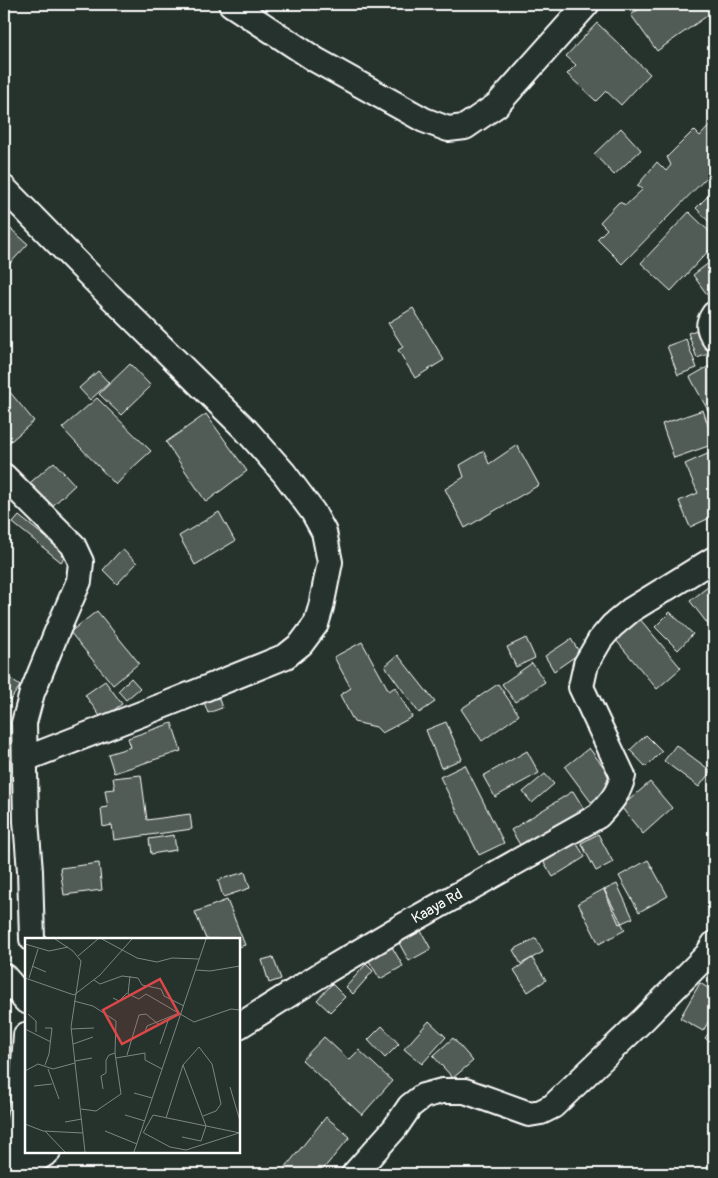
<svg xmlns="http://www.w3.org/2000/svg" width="718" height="1178" viewBox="0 0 718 1178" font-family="Pangolin,sans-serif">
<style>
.building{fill:#515c57;stroke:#fff}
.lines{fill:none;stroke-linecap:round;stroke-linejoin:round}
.minor-casing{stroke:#fff;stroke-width:28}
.minor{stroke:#26332d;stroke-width:24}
.labels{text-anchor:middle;stroke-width:4;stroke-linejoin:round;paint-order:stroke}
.street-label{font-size:15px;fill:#fff;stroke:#26332d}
.inset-road{fill:none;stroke:#7d8581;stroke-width:1}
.view{fill:#dc4848;fill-opacity:0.15;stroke:#dc4848;stroke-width:2.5}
.inset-edge{fill:none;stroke:#fff;stroke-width:2.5}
</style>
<rect width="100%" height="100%" fill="#26332d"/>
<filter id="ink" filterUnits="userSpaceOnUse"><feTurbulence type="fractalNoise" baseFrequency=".02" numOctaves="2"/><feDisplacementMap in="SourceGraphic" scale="10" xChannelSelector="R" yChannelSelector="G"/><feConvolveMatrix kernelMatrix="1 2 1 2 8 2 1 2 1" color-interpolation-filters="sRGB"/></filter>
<g filter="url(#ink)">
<path class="building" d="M646,4H712L714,7V11L657,51L631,15Z
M597,23L650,74L621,105L606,91L596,101L567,74L576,65L566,56Z
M713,122L714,170L622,264L597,239L607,229L600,222L619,202L626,205L643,189L637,186L657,162L666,171L671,165L667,157L694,130L700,136Z
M621,128L641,150L614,175L594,154Z
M714,190V227L696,208Z
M689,212L714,236V245L671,291L641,263Z
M4,223L28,244L4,270Z
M714,259V298L711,300L693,275Z
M413,308L444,360L415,378L398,350L403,347L388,323Z
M705,327L714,352L697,358L688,333Z
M686,339L697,368L678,375L667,346Z
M130,364L151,386L121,415L99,394Z
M711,365L714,371V414L711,416L690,377Z
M98,371L109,383L90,400L79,388Z
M4,385L34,421L4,447Z
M97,398L151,451L130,470L116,485L62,428Z
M703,410L714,444L674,458L662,424Z
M206,414L247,471L206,502L166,442Z
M517,445L539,485L465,528L445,489L464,477L460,465L484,451L489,464Z
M714,451V516L690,527L679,501L698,493L685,464Z
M54,462L75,485L47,511L24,488Z
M219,512L235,541L195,565L179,536Z
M19,516L67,554L61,562L13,523Z
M122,549L137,563L117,584L103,570Z
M714,582V632L690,601Z
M97,611L139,663L113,685L70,632Z
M670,612L693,634L678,650L655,627Z
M639,618L681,668L657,689L615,639Z
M526,638L535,658L516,667L507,647Z
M571,639L580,653L554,671L545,656Z
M362,642L389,691L395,687L412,717L382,733L376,727L354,722L340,695L351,688L334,657Z
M398,655L435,702L419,713L385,666Z
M532,663L545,682L515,702L502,684Z
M4,674L20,686L4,709Z
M131,678L140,688L126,700L118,691Z
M105,681L122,704L102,719L85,695Z
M498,684L519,715L482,741L461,709Z
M218,696L222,708L208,713L204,702Z
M446,722L462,759L441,768L426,730Z
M172,723L181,751L114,773L108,754L131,747L128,738Z
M646,735L662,751L646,767L630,750Z
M676,745L711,771L699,787L664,761Z
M589,748L616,783L591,802L565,767Z
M527,751L539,773L495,797L483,776Z
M465,765L504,843L479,855L440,777Z
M545,774L554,784L532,803L523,792Z
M141,775L147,820L190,814L192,829L114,840L112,825L103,827L101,808L108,807L105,790L115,789L113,778Z
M650,782L672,808L643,834L621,807Z
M573,791L587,814L525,853L511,830Z
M598,834L613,862L596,871L581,843Z
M174,835L176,850L151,854L149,839Z
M574,839L585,857L553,877L542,859Z
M648,860L668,896L639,912L619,876Z
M99,863L102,890L64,895L60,868Z
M245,872L250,888L223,897L218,880Z
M617,884L633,918L619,924L604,890Z
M604,889L625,930L599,944L578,903Z
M227,900L245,945L239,947V939H206L195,912Z
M421,931L431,949L409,961L399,943Z
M536,938L543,952L521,964L513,950Z
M392,947L403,966L380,979L369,961Z
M273,957L281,979L269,983L262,960Z
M532,958L546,980L528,992L514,970Z
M366,964L373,971L353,994L346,987Z
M700,983L714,992V1012L703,1031L680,1018Z
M332,984L345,997L330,1012L317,1000Z
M429,1021L446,1037L422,1064L404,1049Z
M382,1026L399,1044L385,1058L368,1040Z
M714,1026V1045L705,1038Z
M324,1037L349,1060L359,1050L392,1081L362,1115L302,1060Z
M453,1038L473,1061L453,1078L433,1056Z
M326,1117L350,1137L319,1174H280Z"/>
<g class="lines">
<defs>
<path id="minor" d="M231,4L316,60L424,120L448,129L465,127L497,105L587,4
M4,188L104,290L246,430L284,473L313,512L324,532L330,562L321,607L316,624L301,644L286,656L167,704L25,759
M714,314C707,324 708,328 714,338
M4,476L73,545L81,562L79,581L56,634L32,693L24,723L26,821L30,871L32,939
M4,976L26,1001
M239,1026L328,970L399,928L598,816C611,802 618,795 623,776L581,687L586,664L600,640L612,626L631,610L714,559
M11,1174L21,1104L26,1035
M14,1174L48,1152
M354,1174L395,1128L410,1106L423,1096L442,1091H465L529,1114L541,1112L553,1106L644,1019L707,955L714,944"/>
</defs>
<use href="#minor" class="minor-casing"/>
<use href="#minor" class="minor"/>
</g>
</g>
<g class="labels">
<g class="street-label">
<text transform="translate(437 906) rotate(-29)" y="5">Kaaya Rd</text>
</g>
</g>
<g transform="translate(25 938)">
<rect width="215" height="215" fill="#26332d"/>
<path class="inset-road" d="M30,1L48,13L56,23L46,89L60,214M77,1L112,20L132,24L147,20L174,21M0,6L24,13L43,9M53,18L73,1M7,28L21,34M171,32L185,33L215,28M105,38L103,56L114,61L121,56L169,84L206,71L215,72M0,40L49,57L75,37L107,1M4,40L13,11M69,42L75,46L97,38L113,40L117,47L136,51L139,58L159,68M88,60L94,63L102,55M49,63L68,68L91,83L90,115L96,156L71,173L56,171M3,76L11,83V94M0,91L26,104M46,91L69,90M120,94L122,88L154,75M48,106L68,99M135,106L144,80M102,117L114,77L121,76L133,86M91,120L120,115V122L137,131M50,123L67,120M20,127L24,116L27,90H20M23,131L34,161M0,133L13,126L28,131L50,125M9,148L27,146M205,149L215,183M78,151L76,138L81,135V122L84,117L90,115M109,155L127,160M100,177L120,183M141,180L158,127M40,184L57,181M0,186L18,193L58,195M20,193L40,214M80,193L112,206M118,195L128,177L215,195M119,195L145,209L161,212L214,195M157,199L176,203L181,188L158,127L174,109L187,126L196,166L191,173L178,178M109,214L181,1"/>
<path class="view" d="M135,41L154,76L97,106L78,72Z"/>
<rect width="215" height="215" class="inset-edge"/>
</g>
<rect width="718" height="1178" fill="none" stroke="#26332d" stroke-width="20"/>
<rect x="10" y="10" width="698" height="1158" fill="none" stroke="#fff" stroke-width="2" filter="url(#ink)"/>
</svg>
